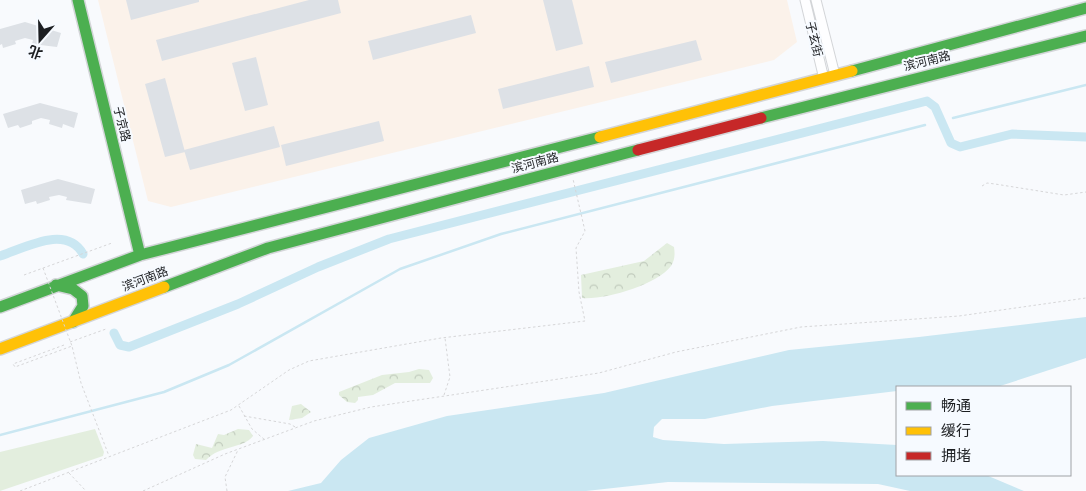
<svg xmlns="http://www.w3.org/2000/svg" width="1086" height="491" viewBox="0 0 1086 491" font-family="Signika,'Noto Sans SC',sans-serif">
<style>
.commercial{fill:#fbf2ea}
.grass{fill:#e3eede}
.forest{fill:url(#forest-crowns)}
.water{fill:#cae7f2}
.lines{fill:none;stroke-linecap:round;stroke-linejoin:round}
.stream{stroke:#cae7f2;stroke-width:2.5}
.canal{stroke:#cae7f2;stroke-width:9}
.building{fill:#dde1e6}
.street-casing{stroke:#d3d5d8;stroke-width:11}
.fast-casing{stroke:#d3d5d8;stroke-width:14}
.slow-casing{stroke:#d3d5d8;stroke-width:14}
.jam-casing{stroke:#d3d5d8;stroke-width:14}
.path{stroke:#d6d6d8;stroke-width:1;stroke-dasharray:2.5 2.5;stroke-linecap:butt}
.street{stroke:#fefeff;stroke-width:9}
.fast{stroke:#4caf50;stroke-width:11}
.slow{stroke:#ffc107;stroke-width:11}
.jam{stroke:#c62828;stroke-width:11}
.path-bridge{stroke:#d6d6d8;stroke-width:1;stroke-dasharray:2.5 2.5;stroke-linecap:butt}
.labels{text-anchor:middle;stroke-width:4;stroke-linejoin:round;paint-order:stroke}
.street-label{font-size:12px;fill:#1c1e21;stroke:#f6faff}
</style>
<defs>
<pattern id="forest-crowns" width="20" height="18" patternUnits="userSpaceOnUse" patternTransform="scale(1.25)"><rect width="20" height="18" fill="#e3eede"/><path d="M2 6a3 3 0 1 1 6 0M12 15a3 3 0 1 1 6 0" fill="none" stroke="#c2ccbe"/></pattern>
</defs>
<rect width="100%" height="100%" fill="#f8fafd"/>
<path class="commercial" d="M98,0H787L797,42L774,60L171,207L148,201Z"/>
<path class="grass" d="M95,429L104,452L103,456L0,491V452Z"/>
<path class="forest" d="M667,243L674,247C675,254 675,260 671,266C657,285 605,300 582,298L581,275L644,261Z
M419,369L429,370L433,378L430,383H395L373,395L358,397V400L355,403L347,402L339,395V392L382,375L409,372Z
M301,404L311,412L302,418L289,420L292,406Z
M238,429L249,430L253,436C243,449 220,445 206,460L195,459L193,455L196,444L212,448L218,434L224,435Z"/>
<path class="water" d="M1086,317V358L997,387H897V391L772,406L705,419H662L654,427L653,437L663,440L724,444L823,441L897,445V475H986L1024,491H910L878,484L668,482L586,491H288L321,483L341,460L369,438L447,416L604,393L789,350L919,337Z"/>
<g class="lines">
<path class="stream" d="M953,118L1086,85
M0,435L164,392L229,365L400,269L501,234L925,125"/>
<path class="canal" d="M0,256C25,248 66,224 83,254
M114,333L120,345L129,347L238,304L318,267L389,239L927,101L935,107L951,143L960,147L1012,134L1086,137"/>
</g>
<path class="building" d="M126,0H199V2L131,20Z
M309,0H338L341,13L162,61L156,40Z
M543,0H572L583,44L556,51Z
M471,15L476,33L373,60L368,41Z
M25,22L61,33L57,47L32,44L33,40L25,38L15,41L16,44L3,48L2,44L0,45V29Z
M696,40L702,60L611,83L605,62Z
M256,57L268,105L245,111L232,63Z
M589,66L594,87L503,109L498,89Z
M165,78L185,152L165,157L145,84Z
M40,103L78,113L74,128L63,124L62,128L49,124L50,120L41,118L32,121V124L20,128L18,125L8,128L3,114Z
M379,121L384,141L286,166L281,145Z
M274,126L280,147L190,170L184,150Z
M58,179L95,189L91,204L66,200L67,197L59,195L49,197L50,200L37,204L36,201L25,204L21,190Z"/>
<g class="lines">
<defs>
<path id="street" d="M805,0L824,79
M816,0L835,75"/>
<path id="fast" d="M78,0L140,255
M852,71L1086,8
M761,118L1086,36
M56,285L73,289L82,296L83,306L73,322
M164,287L268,248L638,150
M0,307L140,255L600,137"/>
<path id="slow" d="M600,137L852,71
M0,349L164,287"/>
<path id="jam" d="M638,150L761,118"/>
</defs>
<use href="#street" class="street-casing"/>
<use href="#fast" class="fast-casing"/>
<use href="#slow" class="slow-casing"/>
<use href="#jam" class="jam-casing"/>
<path class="path" d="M982,186L987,183L995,184L1064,195L1086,192
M24,275L112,243
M70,342L106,329
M64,345L13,364L15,367L72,346L81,383L109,456
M444,395L450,377L445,338
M239,406L252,429L265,440
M244,416L290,424L297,428
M69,473L86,491
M20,491L231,410L289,370L309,361L441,338L585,321L579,292L576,248L585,231L573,179
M143,491L225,454L314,421L371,407L599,373L676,352L801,327L959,316L1086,298
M227,491L225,477L238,450"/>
<use href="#street" class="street"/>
<use href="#fast" class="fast"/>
<use href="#slow" class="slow"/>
<use href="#jam" class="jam"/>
<path class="path-bridge" d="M43,268L72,346"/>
</g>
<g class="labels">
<g class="street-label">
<text transform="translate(814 39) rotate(76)" y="4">子玄街</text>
<text transform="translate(927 61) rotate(-14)" y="4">滨河南路</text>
<text transform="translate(122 124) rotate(76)" y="4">子京路</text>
<text transform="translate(535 163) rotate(-15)" y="4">滨河南路</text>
<text transform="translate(145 279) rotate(-21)" y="4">滨河南路</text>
</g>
</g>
<rect x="896" y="386" width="175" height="90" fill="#f6faff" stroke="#9fa2a6"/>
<rect x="906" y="402" width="25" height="8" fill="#4caf50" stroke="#9fa2a6"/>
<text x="941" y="411" font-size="15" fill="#1c1e21">畅通</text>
<rect x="906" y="427" width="25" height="8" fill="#ffc107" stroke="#9fa2a6"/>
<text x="941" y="436" font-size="15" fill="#1c1e21">缓行</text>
<rect x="906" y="452" width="25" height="8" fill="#c62828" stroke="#9fa2a6"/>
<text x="941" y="461" font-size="15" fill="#1c1e21">拥堵</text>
<g transform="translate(40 40) rotate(200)" stroke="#f6faff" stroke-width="4" paint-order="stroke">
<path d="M0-4L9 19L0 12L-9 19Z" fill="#1c1e21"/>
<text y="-8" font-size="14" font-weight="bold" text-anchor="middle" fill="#1c1e21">北</text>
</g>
</svg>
